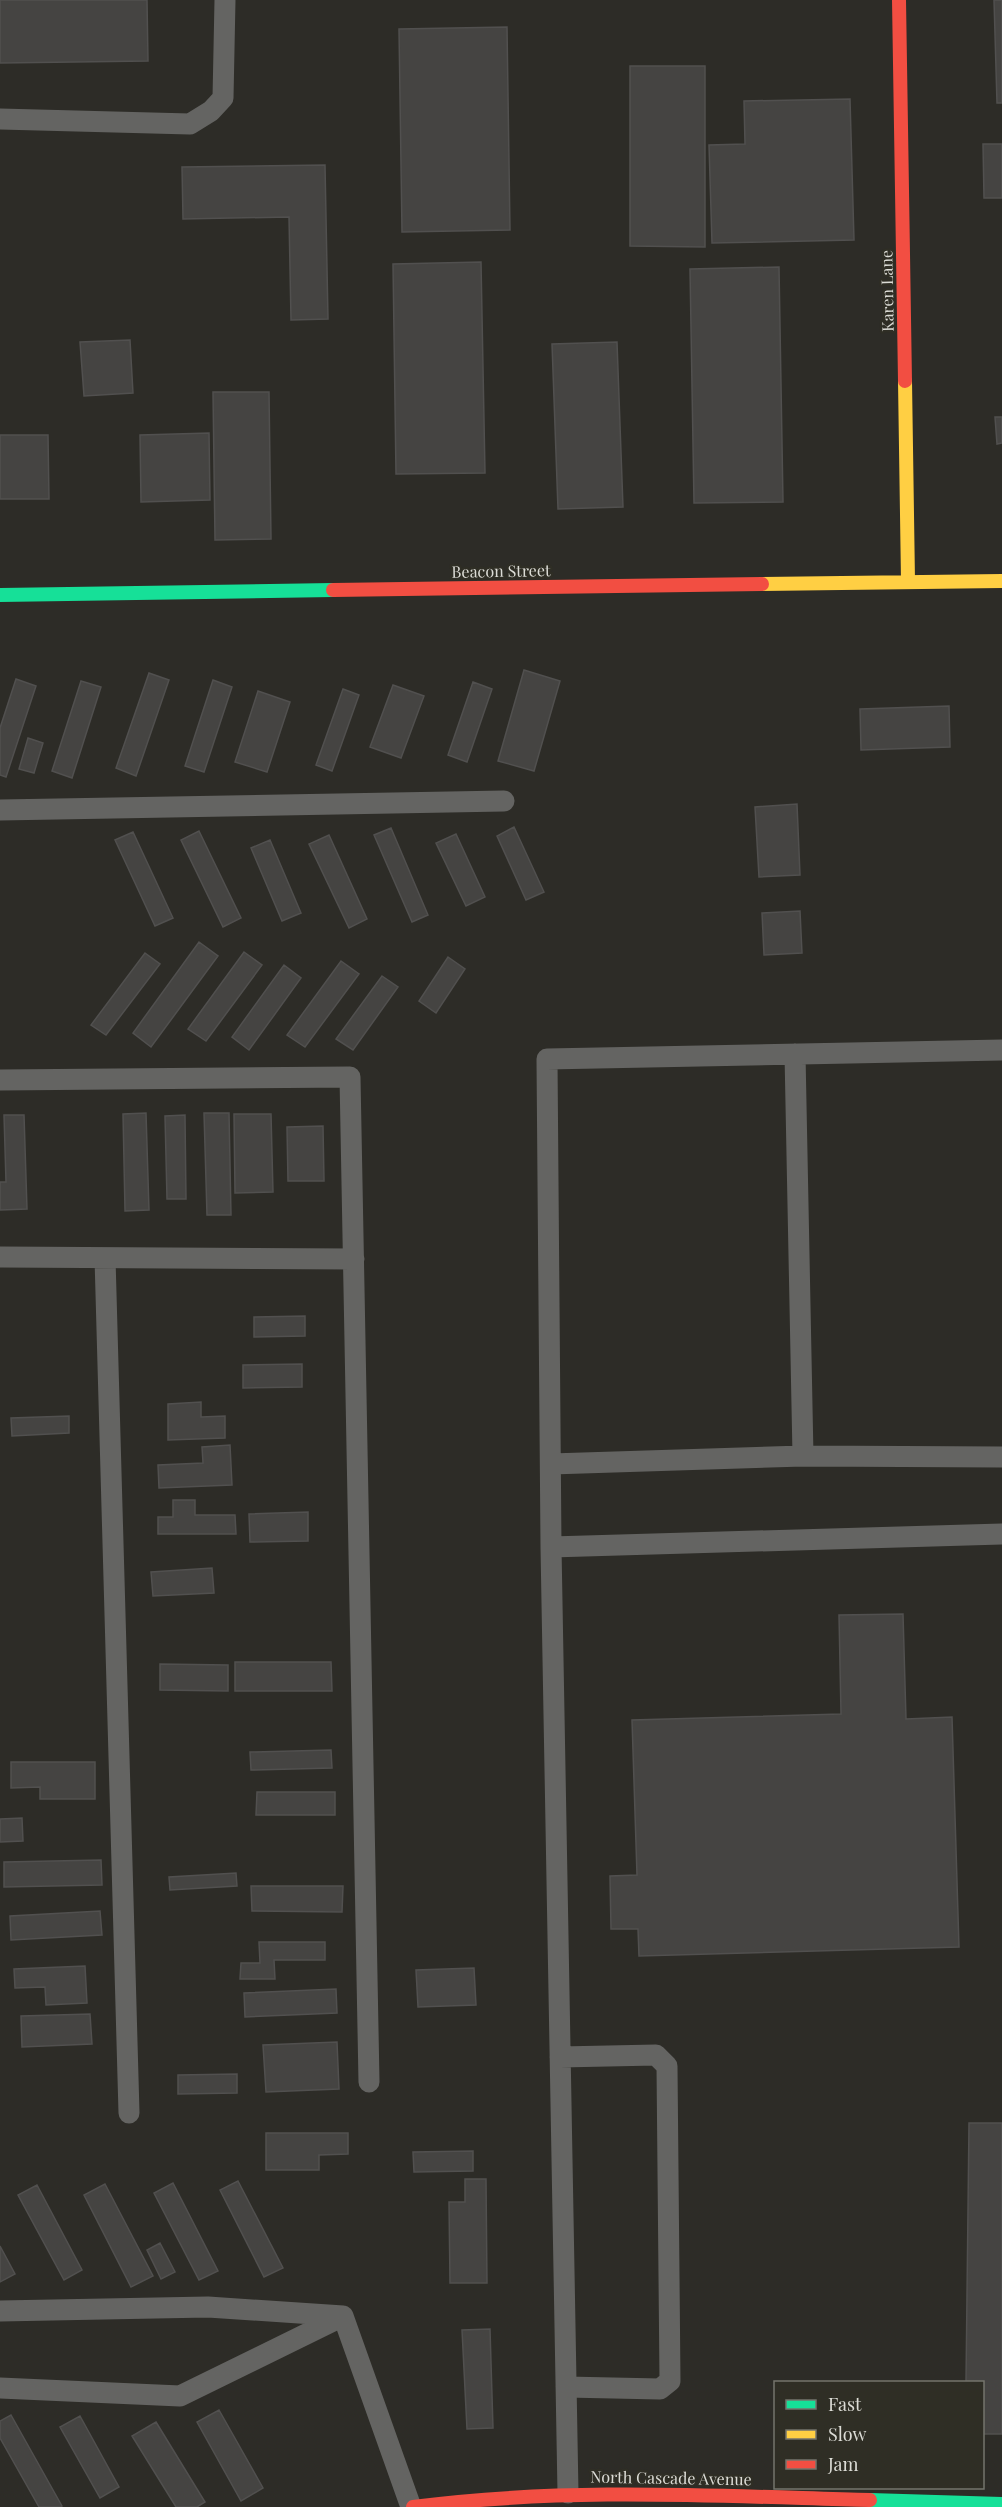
<svg xmlns="http://www.w3.org/2000/svg" width="1002" height="2507" viewBox="0 0 1002 2507" font-family="'Playfair Display',serif">
<style>
.building{fill:#454442;stroke:#51504f;stroke-width:1.5}
.lines{fill:none;stroke-linecap:round;stroke-linejoin:round}
.lane{stroke:#646462;stroke-width:21}
.fast{stroke:#16e098;stroke-width:14}
.slow{stroke:#ffcf43;stroke-width:14}
.jam{stroke:#f24e42;stroke-width:14}
.labels{text-anchor:middle;stroke-width:5;stroke-linejoin:round;paint-order:stroke}
.street-label{font-size:16px;fill:#dcdcd6;stroke:#2f2e25}
</style>
<rect width="100%" height="100%" fill="#2d2c27"/>
<path class="building" d="M0,0H147L148,61L0,63Z
M994,0H1002V103H997Z
M507,27L510,230L402,232L399,29Z
M630,66H705V247L630,246Z
M850,99L854,240L712,243L709,145L745,144L744,101Z
M983,144H1002V198H984Z
M325,165L328,319L291,320L289,217L183,219L182,167Z
M481,262L485,473L396,474L393,264Z
M779,267L783,502L694,503L690,269Z
M130,340L133,393L84,396L80,342Z
M617,342L623,507L558,509L552,344Z
M213,392H269L271,539L215,540Z
M995,417H1002V443L997,444Z
M209,433L210,500L141,502L140,435Z
M0,435H48L49,499H0Z
M524,670L560,681L534,771L498,761Z
M149,673L169,680L136,776L116,768Z
M16,679L36,686L6,777L0,775V728Z
M213,680L232,687L204,772L185,766Z
M81,681L101,687L72,778L52,771Z
M473,682L492,689L467,762L448,755Z
M393,685L424,696L401,758L370,747Z
M343,689L359,695L332,771L316,765Z
M258,691L290,702L267,772L235,762Z
M949,706L950,747L861,750L860,709Z
M28,738L43,743L34,773L19,769Z
M797,804L800,875L759,877L755,807Z
M514,827L544,892L526,900L497,836Z
M391,828L428,915L412,922L374,835Z
M199,831L241,918L223,927L181,840Z
M133,832L173,918L155,926L115,840Z
M456,834L485,897L466,906L436,843Z
M329,835L367,919L349,928L309,844Z
M270,840L301,913L282,921L251,848Z
M800,911L802,953L764,955L762,913Z
M199,942L218,956L151,1047L133,1033Z
M244,952L262,965L206,1041L188,1029Z
M145,953L160,964L106,1035L91,1025Z
M448,957L465,969L436,1013L419,1001Z
M341,961L359,974L305,1047L287,1035Z
M284,965L301,978L249,1050L232,1037Z
M382,976L398,987L353,1050L336,1039Z
M146,1113L149,1210L125,1211L123,1114Z
M204,1113H229L231,1215H207Z
M234,1114H271L273,1192L235,1193Z
M4,1115H24L27,1209L0,1210V1182H6Z
M185,1115L186,1199H167L165,1116Z
M323,1126L324,1181H288L287,1127Z
M305,1316V1336L254,1337V1317Z
M302,1364V1387L243,1388V1365Z
M201,1402V1417L225,1416V1438L168,1440V1404Z
M69,1416V1433L12,1436L11,1418Z
M230,1445L232,1485L159,1488L158,1465L203,1463L202,1447Z
M173,1500H195V1515H235L236,1534H158V1517H173Z
M308,1512V1541L250,1542L249,1514Z
M212,1568L214,1593L153,1596L151,1572Z
M903,1614L906,1719L952,1717L959,1947L639,1956L638,1929H611L610,1876L637,1875L632,1720L841,1714L839,1615Z
M235,1662H331L332,1691H235Z
M160,1664L228,1665V1691L160,1690Z
M331,1750L332,1768L251,1770L250,1752Z
M11,1762H95V1799H40V1787L11,1788Z
M257,1792H335V1815H256Z
M22,1818L23,1841L0,1842V1819Z
M101,1860L102,1885L4,1887V1862Z
M236,1873L237,1886L170,1890L169,1877Z
M251,1886H343L342,1912L252,1911Z
M100,1911L102,1935L11,1940L10,1916Z
M259,1942H325V1960H274L275,1979H240L241,1963H260Z
M85,1966L87,2003L46,2005L45,1987L15,1988L14,1969Z
M474,1968L476,2005L418,2007L416,1970Z
M336,1989L337,2013L245,2017L244,1993Z
M90,2014L92,2044L22,2047L21,2016Z
M337,2042L339,2089L266,2092L263,2045Z
M237,2074V2093L178,2094V2075Z
M969,2123H1002V2434H982V2382H966Z
M266,2133H348V2154L319,2155V2170H266Z
M473,2151V2171L414,2172L413,2152Z
M465,2179H486L487,2283H450L449,2202H465Z
M238,2181L283,2268L264,2277L220,2190Z
M173,2183L218,2271L199,2280L154,2193Z
M105,2184L153,2276L131,2287L84,2195Z
M37,2185L82,2270L64,2280L18,2195Z
M160,2243L175,2272L161,2279L147,2250Z
M0,2246L15,2274L0,2282Z
M490,2329L493,2428L467,2429L462,2330Z
M219,2410L263,2488L241,2501L197,2422Z
M11,2415L62,2506L61,2507H39L0,2438V2421Z
M80,2416L119,2487L100,2498L60,2427Z
M156,2422L205,2502L197,2507H176L132,2436Z"/>
<g class="lines">
<path class="lane" d="M0,119L190,124L211,111L223,98L225,0
M0,810L504,801
M795,1054L803,1456
M0,1080L350,1077L369,2082
M0,1257L354,1259
M105,1258L129,2113
M551,1464L803,1456L1002,1457
M551,1547L1002,1534
M560,2057L656,2055L667,2066L670,2381L660,2389L566,2387
M0,2311L208,2307L343,2316L180,2396L0,2388
M343,2316L411,2507
M568,2493L551,1547L547,1059L1002,1050"/>
<path class="fast" d="M0,595L333,590
M870,2500L1002,2504"/>
<path class="slow" d="M905,381L908,581
M762,584L1002,581"/>
<path class="jam" d="M899,0L905,381
M333,590L762,584
M413,2507C565,2487 717,2496 870,2500"/>
</g>
<g class="labels">
<g class="street-label">
<text transform="translate(887 291) rotate(-91)" y="6">Karen Lane</text>
<text transform="translate(501 571) rotate(-1)" y="6">Beacon Street</text>
<text transform="translate(671 2478) rotate(1)" y="6">North Cascade Avenue</text>
</g>
</g>
<rect x="774" y="2381" width="210" height="108" fill="#2f2e25" stroke="#74746c" stroke-width="1.5"/>
<rect x="786" y="2400" width="30" height="9" fill="#16e098" stroke="#74746c" stroke-width="1.5"/>
<text x="828" y="2411" font-size="18" fill="#dcdcd6">Fast</text>
<rect x="786" y="2430" width="30" height="9" fill="#ffcf43" stroke="#74746c" stroke-width="1.5"/>
<text x="828" y="2441" font-size="18" fill="#dcdcd6">Slow</text>
<rect x="786" y="2460" width="30" height="9" fill="#f24e42" stroke="#74746c" stroke-width="1.5"/>
<text x="828" y="2471" font-size="18" fill="#dcdcd6">Jam</text>
</svg>
